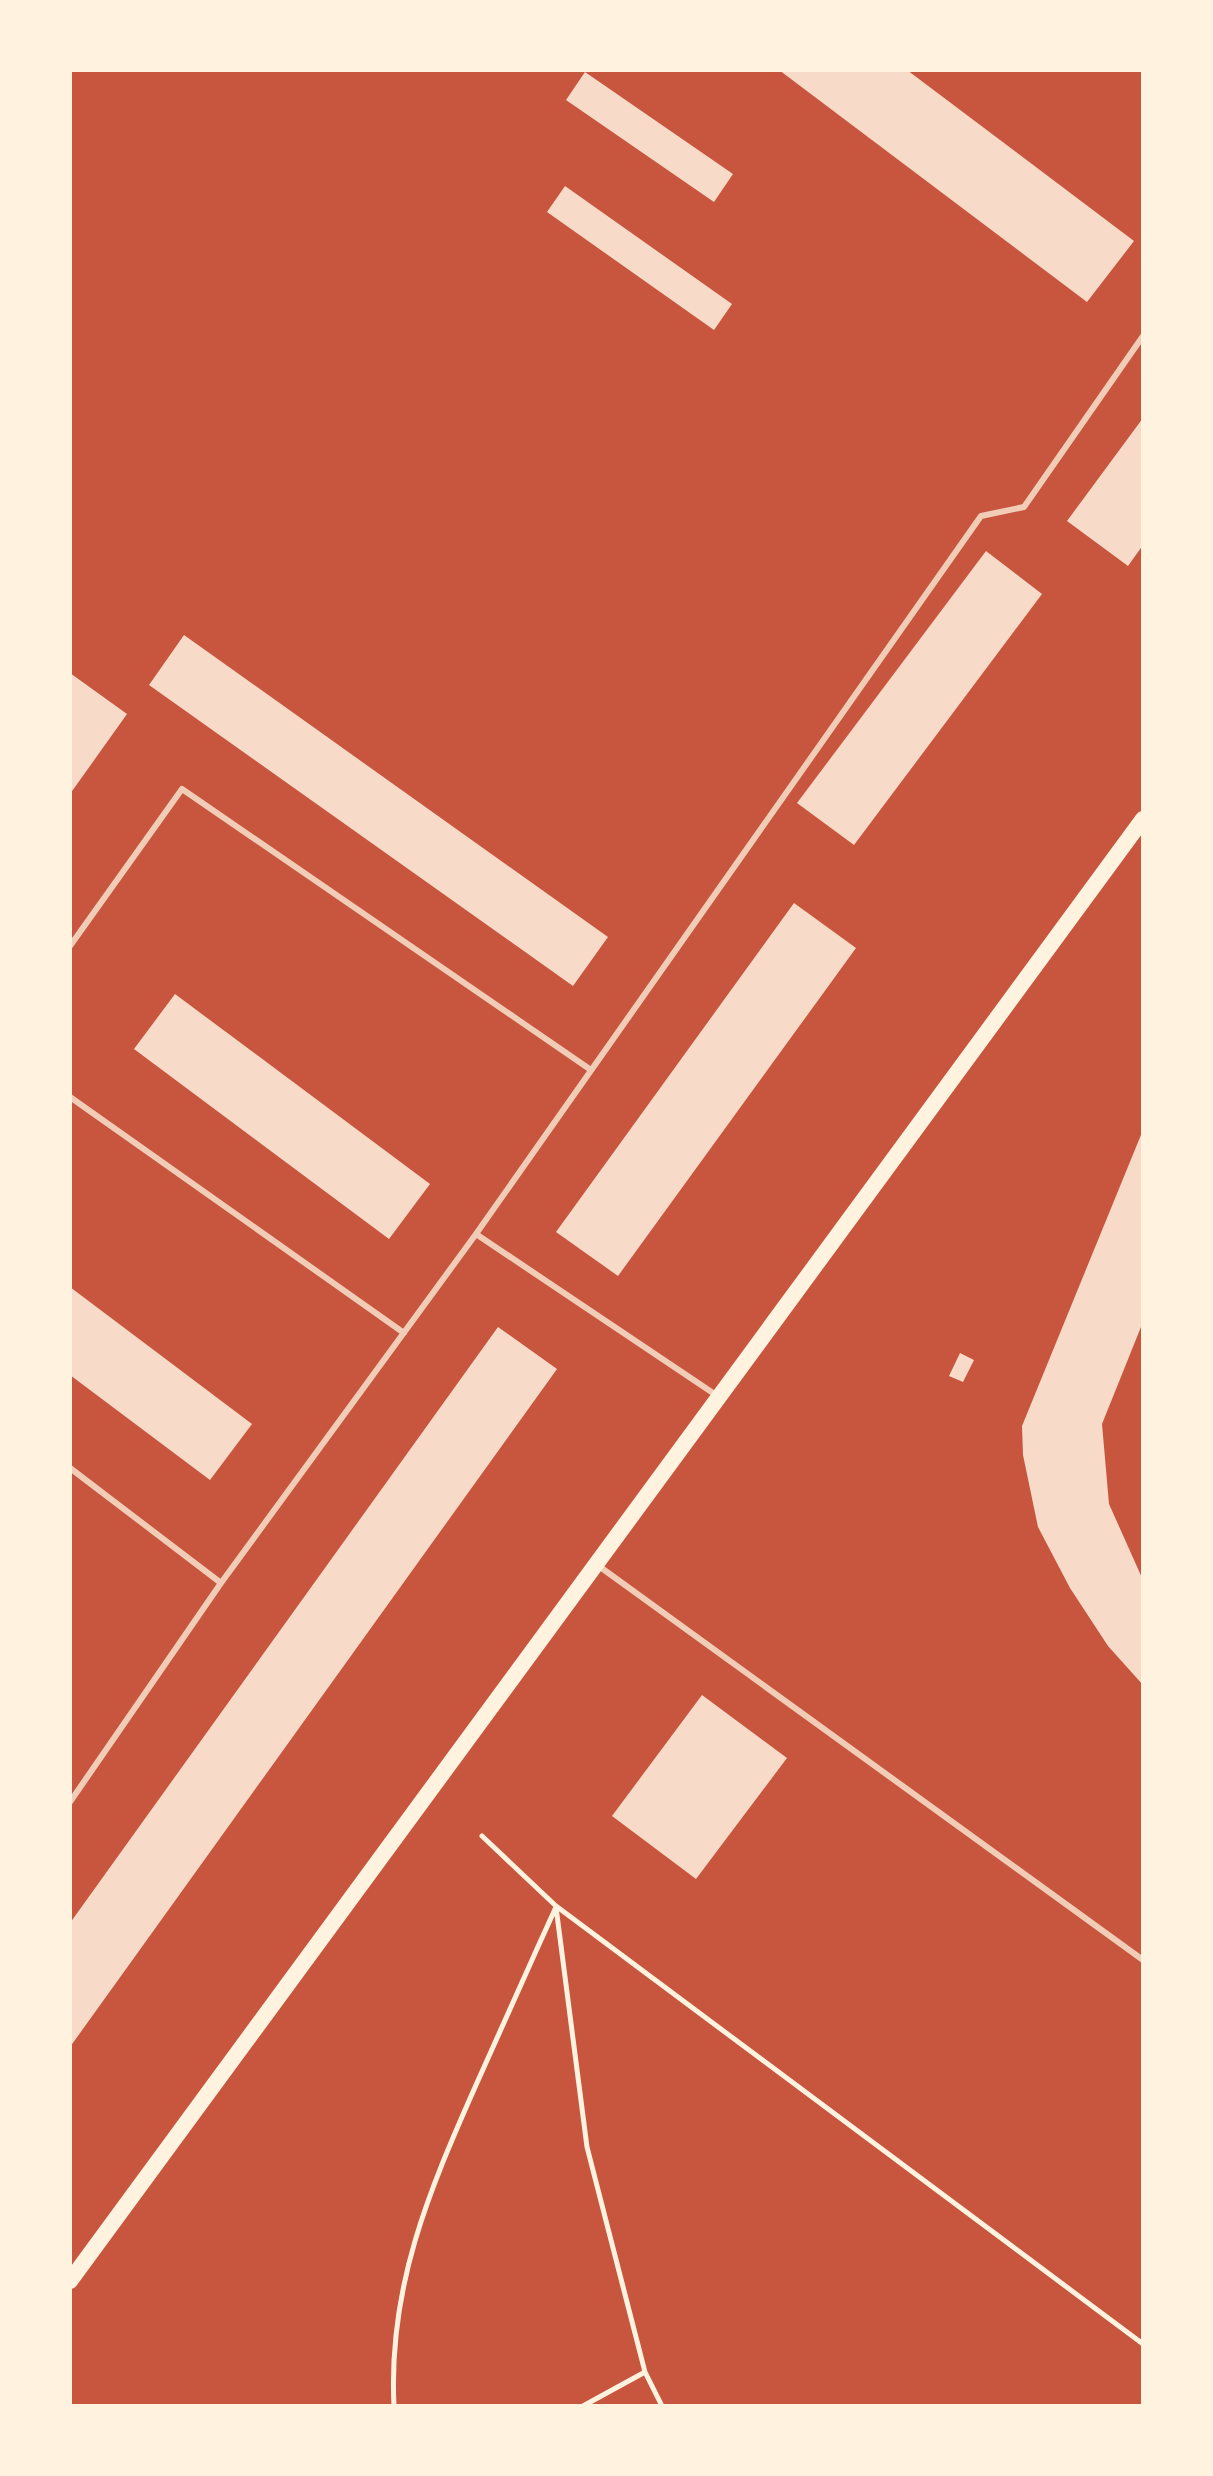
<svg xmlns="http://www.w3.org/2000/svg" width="1213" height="2476" viewBox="0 0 1213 2476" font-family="'Noto Sans',sans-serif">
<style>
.building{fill:#f7dbc8}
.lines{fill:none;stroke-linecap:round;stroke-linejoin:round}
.path{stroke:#fff3e0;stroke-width:5}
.service{stroke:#f1ccb7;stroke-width:6}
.secondary{stroke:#fff3e0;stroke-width:16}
</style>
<rect width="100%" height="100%" fill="#c8553d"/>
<path class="building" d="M779,70H907L1134,241L1087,302Z
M585,72L733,174L714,202L566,100Z
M565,186L732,304L714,330L547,212Z
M1143,418V545L1128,566L1067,521Z
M986,551L1042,594L854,845L797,803Z
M184,635L608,937L573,986L149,685Z
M70,673L127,714L70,794Z
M794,903L856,948L618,1276L556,1232Z
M175,994L430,1184L389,1239L134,1049Z
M1143,1130V1322L1102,1424L1109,1504L1143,1580V1685L1108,1646L1070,1588L1038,1527L1023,1455L1022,1426Z
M70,1287L252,1424L210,1480L70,1375Z
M498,1327L557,1369L70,2047V1923Z
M960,1353L974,1360L963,1382L949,1376Z
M702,1695L787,1758L696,1879L612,1816Z"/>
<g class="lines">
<path class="path" d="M482,1836L556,1906L1143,2344
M556,1907L587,2147L645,2372L662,2406
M394,2406C388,2287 429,2191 476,2085C503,2025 529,1966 556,1907
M583,2406L645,2372"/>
<path class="service" d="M70,946L182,789L591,1070
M70,1097L404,1333
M476,1234L719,1397
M70,1468L221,1583
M596,1564L1143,1960
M70,1802L221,1583L476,1234L981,516L1024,507L1143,336"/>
<path class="secondary" d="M70,2281L1143,819"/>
</g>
<rect width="1213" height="2476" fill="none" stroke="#fff3e0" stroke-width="144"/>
</svg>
